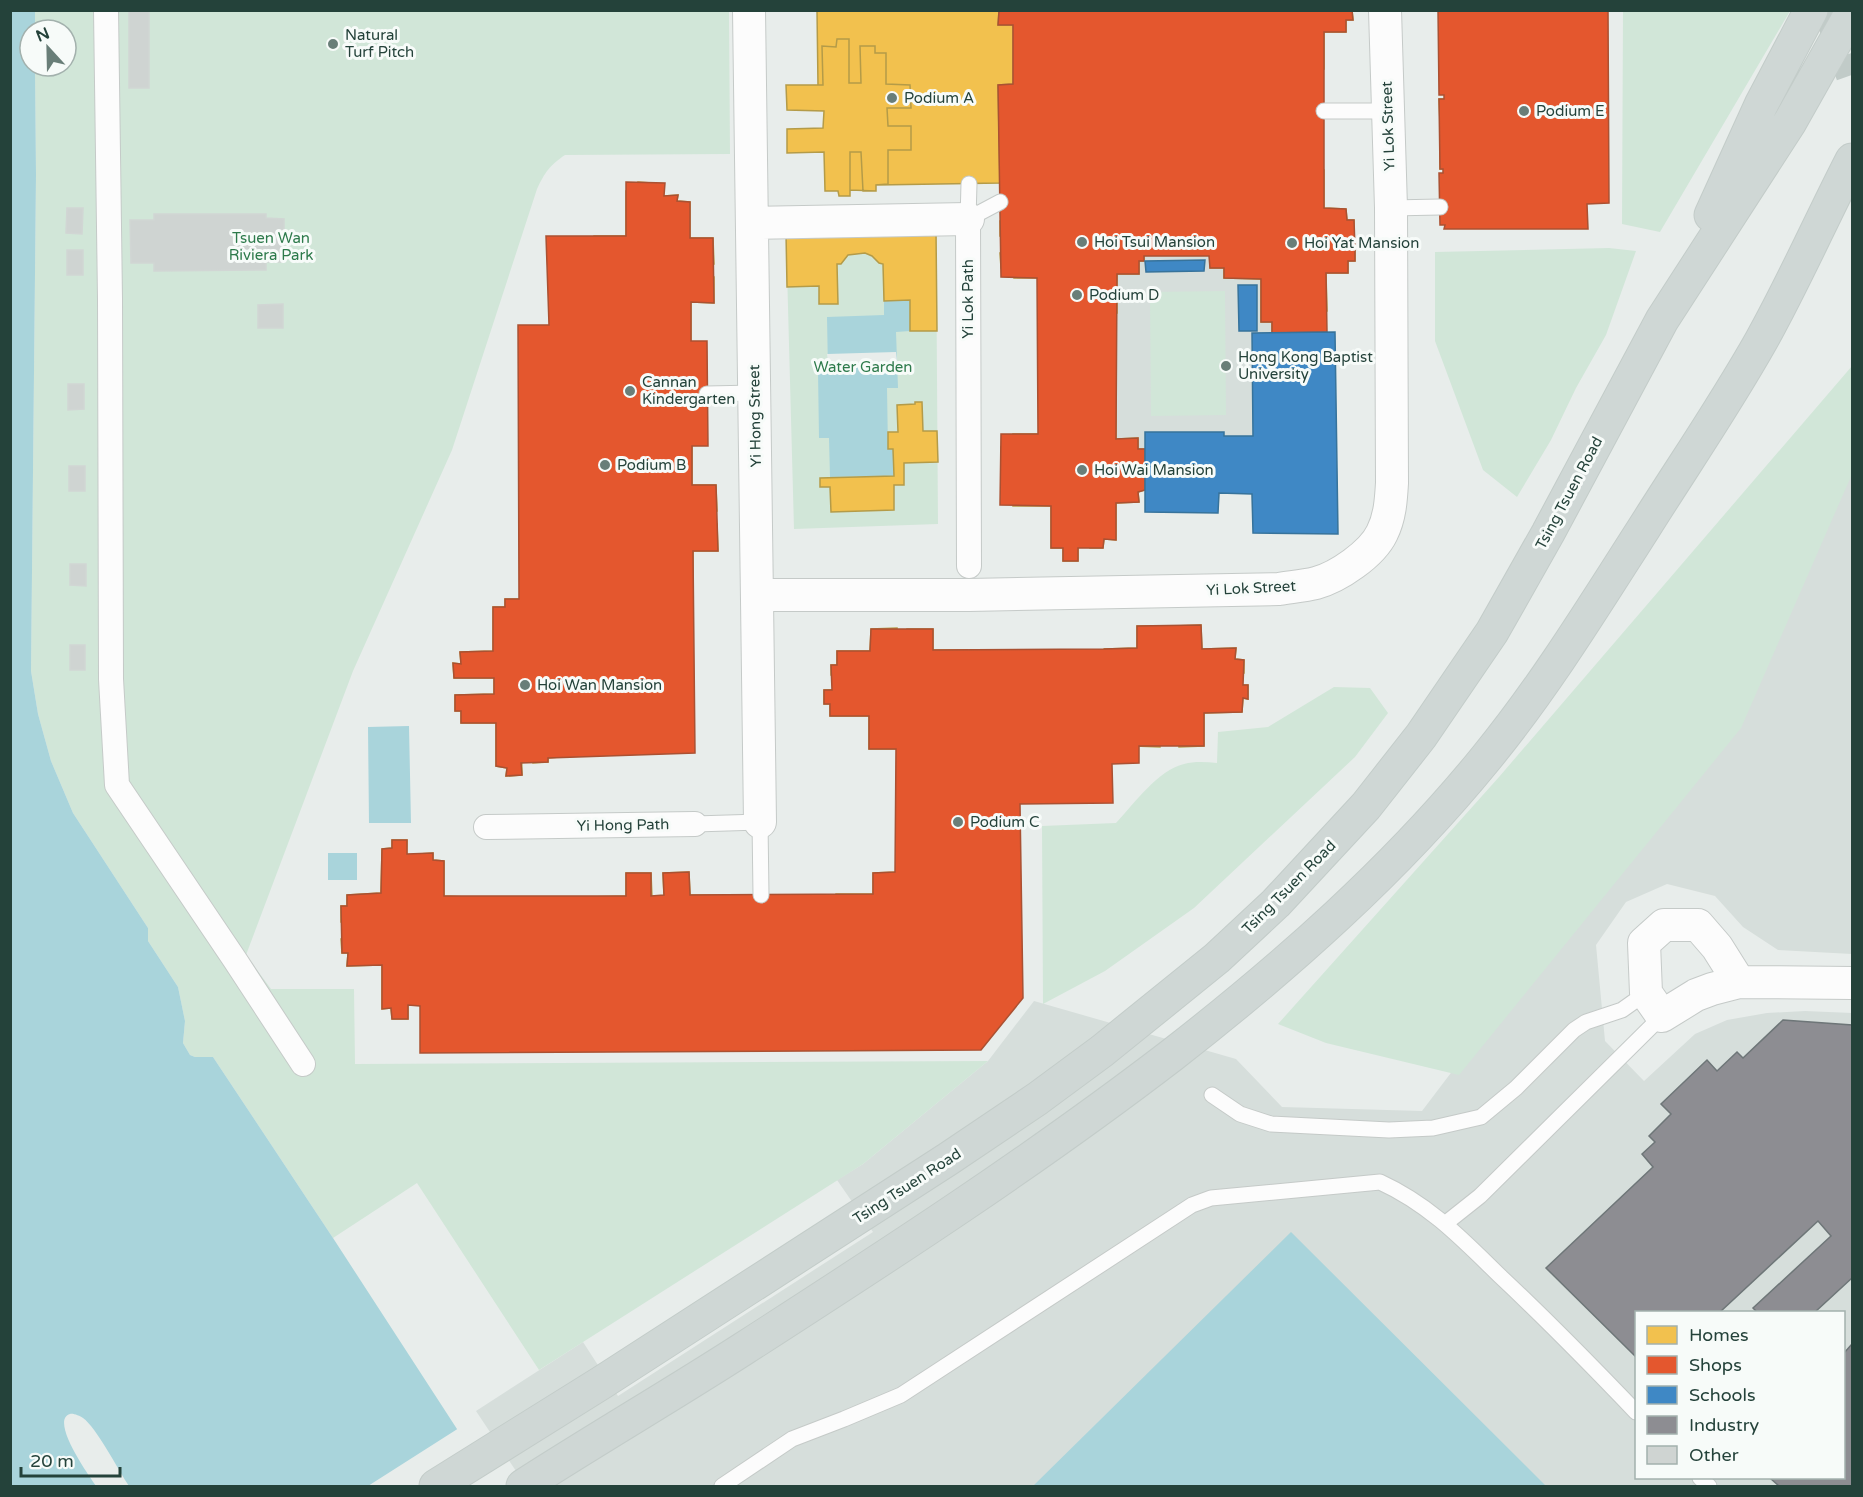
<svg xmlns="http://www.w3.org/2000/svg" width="1863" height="1497" viewBox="0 0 1863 1497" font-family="'Varela Round',sans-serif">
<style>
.built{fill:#d6dedb;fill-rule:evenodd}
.green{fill:#d1e6d8}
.water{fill:#a9d4db}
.pier{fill:#e8edeb}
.homes{fill:#f2c14e;stroke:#b49b48;stroke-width:1.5}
.shops{fill:#e4572e;stroke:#aa5132;stroke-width:1.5}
.schools{fill:#3f88c5;stroke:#37739b;stroke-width:1.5}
.industry{fill:#8d8d92;stroke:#6e7678;stroke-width:1.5}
.building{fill:#cfd4d2;stroke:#d1d6d4;stroke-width:1.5}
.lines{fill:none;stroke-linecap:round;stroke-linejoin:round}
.minor-tunnel{stroke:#c1cbc8;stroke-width:32;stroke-dasharray:32 16;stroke-linecap:butt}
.service-casing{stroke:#c5cac8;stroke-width:17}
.pedestrian-casing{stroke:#c5cac8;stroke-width:26}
.minor-casing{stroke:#c5cac8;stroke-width:34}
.primary-casing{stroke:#c3ccc9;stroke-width:35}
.service{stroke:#fcfcfc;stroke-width:15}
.pedestrian{stroke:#fcfcfc;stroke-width:24}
.minor{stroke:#fcfcfc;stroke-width:32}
.primary{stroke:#cfd7d5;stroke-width:33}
.poi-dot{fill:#697e78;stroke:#f7fbf9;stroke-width:2}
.labels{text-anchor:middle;stroke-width:6;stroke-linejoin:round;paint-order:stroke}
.poi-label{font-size:15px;fill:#24423a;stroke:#f7fbf9;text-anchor:start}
.street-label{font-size:15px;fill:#24423a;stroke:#f7fbf9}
.park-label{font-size:15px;fill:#2d7a4b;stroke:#f7fbf9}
</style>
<rect width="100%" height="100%" fill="#e8edeb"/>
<path class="built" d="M1144,256H1209L1210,268H1224V278L1261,279V322H1272V333L1335,332L1338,534L1253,533L1251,494L1220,493L1218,513L1145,512V450L1138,449V439H1116L1117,274H1139V261H1144Z
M1852,448V954L1778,950L1743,927L1715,896L1667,884L1626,902L1596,945L1605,1041L1644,1081L1695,1034L1727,1020L1767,1013L1805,1011L1852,1013V1486H526L476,1411L583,1342L618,1396L873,1232L837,1180L863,1164L988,1061L1034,1001L1236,1059L1282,1107L1422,1111L1630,837ZM1636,1312H1844V1478H1636Z"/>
<path class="green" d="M35,11H729L730,154L565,155C550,165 545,172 537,189L452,450L353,671L246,955L271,989H354L355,1064L988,1061L863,1164L539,1370L417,1183L333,1238L213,1057H195L190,1055L183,1043L185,1021L178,987L148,941V928L73,813L51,761L38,714L31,671L36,175L35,66H66V30H35Z
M1623,11H1790L1660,232L1622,224Z
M936,230L938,524L794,529L786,233Z
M1609,248L1636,251L1606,335L1576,388L1551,440L1517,497L1483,470L1435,341V252Z
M1225,291L1226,415L1151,416L1150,292Z
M1852,366V474L1741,728L1459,1075L1326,1043L1278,1024L1499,777Z
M1334,687L1370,688L1388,713L1355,757L1194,908L1105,971L1043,1004L1042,826L1116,823C1134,804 1158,770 1184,764C1195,761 1206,762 1217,763L1218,732L1268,727Z"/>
<path class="water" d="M10,11H35V30H30V66H35L36,175L31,671L38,714L51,761L73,813L148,928V941L178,987L185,1021L183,1043L190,1055L195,1057H213L333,1238L494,1486H129C119,1471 96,1427 83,1418C80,1416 73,1413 70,1414C49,1420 90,1477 96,1486H11Z
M910,300V331L896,332L898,388H887L888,449H893L894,476L830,477L829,438H819L818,371H828L827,317L884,315V301Z
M409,726L411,823H369L368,727Z
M328,853H357V880H328Z
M1291,1232L1546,1486H1033Z"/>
<path class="pier" d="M896,352L897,361L828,364L827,354Z
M459,1428L497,1486H368Z"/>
<path class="homes" d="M817,10H1012L999,11L998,25H1013V84L998,85L1000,183L876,185V191L850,190V196H839L838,191H825L824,152L787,153V129L823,128L824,111L787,110L786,85H818Z
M1143,10V21H1134L1133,33H1113V71L1101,70L1100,79H1087V36H1075V91L1062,92L1061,79H1050V38H1013V25H998L999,11Z
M1209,10H1352L1353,20H1346V32H1324V69H1311V78H1298V37H1285V91H1271V78H1259L1258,36L1224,35L1223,24H1209Z
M837,39H849V83H861L860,46H875V53H886V84L910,85L911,108H887L888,126H911V150H888V184L876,185V191H863L861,152H850V196H839L838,191H825L824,152L787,153V129L823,128L824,111L787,110L786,85H823L822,46L836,47Z
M1488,55H1502L1503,98L1515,99V60L1528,59V69L1539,70L1540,102H1563L1562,113H1569L1568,128L1537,127V138H1569L1570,153H1563L1564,166H1542L1541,196H1529L1530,207L1517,206L1516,167H1504V212L1491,211L1490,205H1477L1476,169H1440V144L1477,143L1476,123H1440L1439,99H1475V60H1487Z
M1062,150H1076L1077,207H1090V165L1102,164V170H1114L1115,209L1137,210V220H1144L1143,234L1113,235V248L1144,247V261H1139V274H1117V313H1105V321L1091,320V279H1079V333H1064V320H1052V278H1014V267L1001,268L1000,253L1052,252V236H1000V221L1012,220L1013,209L1050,207L1051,163H1063Z
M1272,151H1285L1286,209L1300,207V165L1310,164L1311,170H1324V208L1346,209L1347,220H1354V236H1323L1324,247L1355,248V261H1348V273H1326L1327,311L1313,310V319H1301L1300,278L1289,279L1288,333H1272V322H1261V279L1224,278V268H1210V253L1261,252V237L1209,238V221L1223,220L1224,207H1260L1261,163H1271Z
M638,182L651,183L652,237H664V196L678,195L677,201L690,202V238H713L714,264H689V278L714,277V303L691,302V341L681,342V346H665L664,303H653V360L641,359L640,353H628V307L594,306V295L589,294L588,282L627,281V261L587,260L588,249L593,248L594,236H626V191H638Z
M936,230L937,331H910V300L884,301L883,264L879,263L872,256L865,253L848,255L841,264H837L838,304H819V286L787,287L786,233Z
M1079,378V435L1091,434L1092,394H1105L1104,400H1116V439L1138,438V449H1145V465L1113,464V476H1145V490L1138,492L1139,502L1116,503V540L1104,539L1103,548H1090V507H1078V561H1063V548H1051V506H1013V494H1001V479L1051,480L1052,463L1001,462V447H1013V434H1053L1054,392H1065V379Z
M915,402H922L923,431H937L938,462L904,463V485H894V510L831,512L830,487H820V478L894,476L893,449H888V432H898L897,405L915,404Z
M640,430H652L653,484L665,483L666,441L678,440V447L692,446V485H716L717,511L693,512V523L717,524L718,551H693V586H682L681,592H667L666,553L655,552V605H642L641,599L630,598L629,553H596L595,542H591L590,528L629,527V509L590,508L589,495L596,496L595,483H628V435L640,436Z
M505,599H519V650L530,651L531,612H546L545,618H555L556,654H581V678H556V691H580L581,717L560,718L559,757L548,758V762L533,763L531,723H521L522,775L506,776L507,768L496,766V723H461V711H455V695L494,694V678H454L453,663L461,664L460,652L493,651V607H505Z
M1201,625L1202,649L1236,648L1235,659L1244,660V673L1205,674V685H1248V699L1243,698L1242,712L1204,713V746L1179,747L1178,712L1160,713V747L1135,746L1134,714L1097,713V701H1091L1090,686L1133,685V672L1096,673L1095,661L1104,659V649L1137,648V626H1164L1165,651H1175L1174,626Z
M897,628V654H907V629H933V650H967V662L974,661V675H936V687H981V701H976V715H937V748H912V715H896V749H869V716H830V704H824V690L868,689V676L831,675V665H837V651H870L871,629Z
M392,840H407L406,892L419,894V854L433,853V860L444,861V896L467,897V921H442V934H467V960H445V998H434V1005L420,1006V964H408V1019H392L391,1008L382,1009V965L347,966L348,953H342L341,939L382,938L381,921L341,922V906H347V895L381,893L382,849L392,848Z
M911,871H936L938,893L973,894V903H980V917L941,918V931L993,930V944H984L985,956H941L942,989H929V996L914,997L915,956H897L896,996L884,997V990H871L870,957H824V945H816L815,932H870V919H830V905L835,904L836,894H873V873L898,872L900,895H911Z
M689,872L690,895H725V905H732V919L693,920V932L745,931V945L737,946V956L694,957V990H682L681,998H668L667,957L650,958V998H637V992H623V958L577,959L576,947H569L570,933H622L623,920L583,921V906H588V897L626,896V873H651L652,897H664L663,873Z"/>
<path class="shops" d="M1352,10L1353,20H1346V32H1324V208L1346,209L1347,220H1354L1355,248V261H1348V273H1326L1327,332L1272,333V322H1261V279L1224,278V268H1210L1209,256H1144V261H1139V274H1117L1116,439L1138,438V449H1145V490L1138,492L1139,502L1116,503V540L1104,539L1103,548H1078V561H1063V548H1051V506L1000,505L1001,434H1038L1037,278L1001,277L998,85L1013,84V25H998L999,11Z
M1438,10H1608L1609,203L1587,204L1588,229H1444L1445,225H1440L1439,173H1443V169H1440L1439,99H1444V95H1439Z
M626,182L665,183L664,196L678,195L677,201L690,202V238H713L714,303L691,302V341H707L708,446H692V485H716L718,551H693L695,753L548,758V762L521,763L522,775L506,776L507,768L496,766V723H461V711H455V695L494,694V678H454L453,663L461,664L460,652L493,651V607H505V599H519L518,325H549L546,236H626Z
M1201,625L1202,649L1236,648L1235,659L1244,660L1243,685H1248V699L1243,698L1242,712L1204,713V746H1139V763L1112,764L1113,803L1020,804L1023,998L981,1050L420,1053V1006L408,1005V1019H392L391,1008L382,1009V965L347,966L348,953H342L341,906H347V895L381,893L382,849L392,848V840H407V854L433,853V860L444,861V896H626V873H651V896L664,895L663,873L689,872L690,895L873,894V873L895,872L896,749H869V716H830V704H824V690H832L831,665H837V651H870L871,629H933V650L1104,649L1137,648V626Z"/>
<path class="schools" d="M1205,260L1204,271L1146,272L1145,261Z
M1238,285H1257V331H1239Z
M1335,332L1338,534L1253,533L1252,494L1219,493L1218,513L1145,512V432H1224V436H1253L1252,333Z"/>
<path class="industry" d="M1783,1020L1852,1025V1278L1815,1312H1757L1753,1308L1831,1236L1818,1221L1720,1312H1636V1357L1546,1268L1653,1167L1642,1154L1655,1142L1649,1136L1671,1114L1661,1104L1707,1060L1717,1071L1737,1052L1743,1058Z
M1852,1344V1486H1779L1770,1478H1844V1353Z"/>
<path class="building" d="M129,10H149V88H129Z
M67,208H83L82,234L66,233Z
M154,214H266V218L284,219V262H266V270L154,271V263H131L130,220H154Z
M67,250H83V275H67Z
M283,304V328H258V305Z
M68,384H84V409L68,410Z
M69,466H85V491H69Z
M70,564H86V586L70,585Z
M70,645H85V670H70Z"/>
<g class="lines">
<path class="minor-tunnel" d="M1829,10L1852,75"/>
<defs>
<path id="service" d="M1324,111H1387
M969,184L968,219L1000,202
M1391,208L1440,207
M707,394L754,393
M695,824L760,822L761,895
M1212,1095L1240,1114L1271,1124L1389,1130L1433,1128L1481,1117L1516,1088L1574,1030L1586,1022L1622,1010L1646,993
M1446,1223L1480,1196L1662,1016
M1700,1478L1709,1486
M722,1486L792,1439L844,1419L901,1395L1192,1205L1211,1198L1380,1182C1430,1205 1462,1239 1501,1277C1548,1321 1592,1366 1636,1412"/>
<path id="pedestrian" d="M106,10L110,299L111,679L117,785L235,960L303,1064
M968,219L969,566
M486,827L695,824"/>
<path id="minor" d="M749,10L760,822
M753,223L968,219
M758,595H969L1279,589C1291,587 1304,586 1316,583C1338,577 1372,554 1382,533C1390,517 1391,500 1392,483L1391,208L1385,10
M1739,982L1717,947L1698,925H1664L1644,943L1646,993L1662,1016L1696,995L1712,989L1739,982L1852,983"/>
<path id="primary" d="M1711,215L1761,105L1811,10
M436,1486L601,1383L948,1159L1037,1099L1102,1051L1217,958L1276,903L1366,806L1421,736L1492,632L1548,533L1662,320L1790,122L1852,12
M523,1486C596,1439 670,1396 743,1349C889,1255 1034,1161 1172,1055C1285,967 1395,870 1486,758C1545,686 1594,606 1644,528C1683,466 1725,405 1761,341C1794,282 1821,220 1852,160"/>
</defs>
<use href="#service" class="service-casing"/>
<use href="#pedestrian" class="pedestrian-casing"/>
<use href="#minor" class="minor-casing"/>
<use href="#primary" class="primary-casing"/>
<use href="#service" class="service"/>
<use href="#pedestrian" class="pedestrian"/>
<use href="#minor" class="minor"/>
<use href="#primary" class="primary"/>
</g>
<g class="poi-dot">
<circle cx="333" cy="44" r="6"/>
<circle cx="892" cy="98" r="6"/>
<circle cx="1524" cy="111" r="6"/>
<circle cx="1082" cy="242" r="6"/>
<circle cx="1292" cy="243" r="6"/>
<circle cx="1077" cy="295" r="6"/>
<circle cx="1226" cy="366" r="6"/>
<circle cx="630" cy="391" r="6"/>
<circle cx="605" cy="465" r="6"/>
<circle cx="1082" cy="470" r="6"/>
<circle cx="525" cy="685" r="6"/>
<circle cx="958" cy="822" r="6"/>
</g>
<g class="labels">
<g class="poi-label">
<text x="345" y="40">Natural<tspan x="345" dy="17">Turf Pitch</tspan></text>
<text x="904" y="103">Podium A</text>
<text x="1536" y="116">Podium E</text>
<text x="1094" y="247">Hoi Tsui Mansion</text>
<text x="1304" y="248">Hoi Yat Mansion</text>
<text x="1089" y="300">Podium D</text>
<text x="1238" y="362">Hong Kong Baptist<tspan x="1238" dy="17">University</tspan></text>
<text x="642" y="387">Cannan<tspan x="642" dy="17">Kindergarten</tspan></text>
<text x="617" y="470">Podium B</text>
<text x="1094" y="475">Hoi Wai Mansion</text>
<text x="537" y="690">Hoi Wan Mansion</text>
<text x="970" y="827">Podium C</text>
</g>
<g class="street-label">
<text transform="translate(1388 126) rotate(-92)" y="5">Yi Lok Street</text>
<text transform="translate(968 299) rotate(-90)" y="5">Yi Lok Path</text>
<text transform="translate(755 416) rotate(-91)" y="5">Yi Hong Street</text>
<text transform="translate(1569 493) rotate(-62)" y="5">Tsing Tsuen Road</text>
<text transform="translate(1251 588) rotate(-3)" y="5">Yi Lok Street</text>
<text transform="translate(623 825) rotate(-1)" y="5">Yi Hong Path</text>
<text transform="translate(1289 887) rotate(-45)" y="5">Tsing Tsuen Road</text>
<text transform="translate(907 1186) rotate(-33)" y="5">Tsing Tsuen Road</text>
</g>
<g class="park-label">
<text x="271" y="243">Tsuen Wan<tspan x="271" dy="17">Riviera Park</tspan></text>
<text x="863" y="372">Water Garden</text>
</g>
</g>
<rect width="1863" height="1497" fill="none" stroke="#24423a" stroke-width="24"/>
<rect x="1635" y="1311" width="210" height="168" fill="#f7fbf9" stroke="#a3b1ad" stroke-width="1.5"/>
<rect x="1647" y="1326" width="30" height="18" fill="#f2c14e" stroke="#a3b1ad" stroke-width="1.5"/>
<text x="1689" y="1341" font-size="18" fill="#24423a">Homes</text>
<rect x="1647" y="1356" width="30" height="18" fill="#e4572e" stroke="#a3b1ad" stroke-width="1.5"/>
<text x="1689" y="1371" font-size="18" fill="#24423a">Shops</text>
<rect x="1647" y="1386" width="30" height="18" fill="#3f88c5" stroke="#a3b1ad" stroke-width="1.5"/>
<text x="1689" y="1401" font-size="18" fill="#24423a">Schools</text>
<rect x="1647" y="1416" width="30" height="18" fill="#8d8d92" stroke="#a3b1ad" stroke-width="1.5"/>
<text x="1689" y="1431" font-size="18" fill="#24423a">Industry</text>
<rect x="1647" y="1446" width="30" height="18" fill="#cfd4d2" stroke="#a3b1ad" stroke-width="1.5"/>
<text x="1689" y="1461" font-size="18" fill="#24423a">Other</text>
<g transform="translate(48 48) rotate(338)"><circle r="28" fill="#f7fbf9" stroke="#a3b1ad" stroke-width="1.5"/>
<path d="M0-4.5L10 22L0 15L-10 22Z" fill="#697e78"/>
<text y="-9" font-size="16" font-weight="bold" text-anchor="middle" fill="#24423a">N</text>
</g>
<path d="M21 1467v9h99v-9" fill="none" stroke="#24423a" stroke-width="3"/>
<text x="30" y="1467" font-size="18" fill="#24423a" stroke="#f7fbf9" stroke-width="4.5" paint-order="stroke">20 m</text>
</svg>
